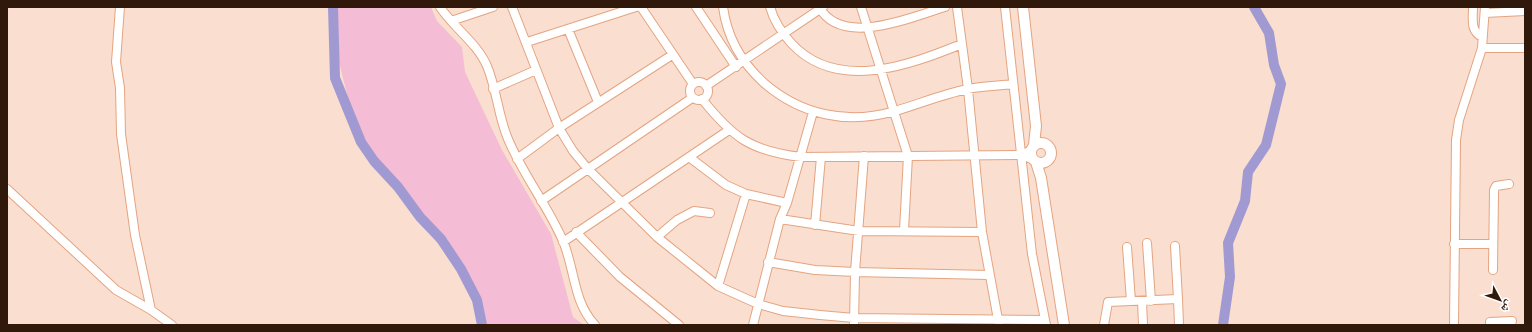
<svg xmlns="http://www.w3.org/2000/svg" width="1532" height="332" viewBox="0 0 1532 332" font-family="Quicksand,'Noto Naskh Arabic',sans-serif">
<style>
.green{fill:#f4bcd5}
.lines{fill:none;stroke-linecap:round;stroke-linejoin:round}
.river{stroke:#a19ad2;stroke-width:10}
.minor-casing{stroke:#e4a480;stroke-width:10}
.major-casing{stroke:#e4a480;stroke-width:12}
.minor{stroke:#fff;stroke-width:8}
.major{stroke:#fff;stroke-width:10}
</style>
<rect width="100%" height="100%" fill="#fadfd0"/>
<path class="green" d="M335,7H431L437,21L462,47L465,72L502,150L551,234L573,317L584,325H485L451,260L360,146L339,62Z"/>
<g class="lines">
<path class="river" d="M333,7L335,78L361,142L374,161L398,187L420,217L441,239L461,269L477,300L482,325
M1223,325L1230,277L1228,243L1245,201L1248,172L1266,145L1281,84L1274,65L1269,33L1254,7"/>
<defs>
<path id="minor" d="M120,7L116,62L120,88L121,134L135,235L151,310
M440,7C454,28 477,43 487,66C497,90 498,116 508,139C523,175 548,206 563,241C575,269 573,302 595,325
M512,7L559,128L573,151L587,168L657,237L718,286L758,304L783,311L820,315L854,318L1045,320
M641,7L693,84
M696,7L736,67
M723,7C727,37 741,62 764,83C801,115 847,125 895,111C919,104 943,94 968,89C982,86 998,86 1013,84
M770,7C774,21 782,33 791,43C837,93 909,65 962,44
M819,7C842,48 911,17 945,7
M861,7L908,156L904,230
M957,7L968,89L982,232L999,325
M1005,7L1032,254L1046,325
M1473,7C1473,19 1470,31 1482,37
M1485,13L1525,11
M451,21L493,7
M568,29L598,102
M527,42L636,7
M1482,48H1525
M690 91a9 9 0 1 1 18 0a9 9 0 1 1-18 0Z
M706,86L823,7
M493,89L536,70
M702,99C733,138 751,151 801,157L1022,155L1034,160
M1022,155L1031,150
M689,157L726,185L746,194L787,203
M517,159L559,128L672,55
M7,189L116,290L151,310L172,325
M541,201L692,98
M780,219L859,231L982,232
M815,225L821,157
M576,232L620,277L679,325
M657,237L677,220L694,211L710,213
M563,242L729,130
M1147,243L1151,301
M1454,244H1493
M1175,246L1178,299
M1127,247L1131,301
M768,262L815,270L855,272L989,275
M1493,270L1494,190L1496,186L1509,184
M718,286L746,194
M1142,301L1143,325
M753,325L780,219L787,203L813,112
M854,325L855,272L864,156
M1104,325L1108,302L1178,299L1179,325
M1454,325L1456,140L1459,120L1482,48L1485,7
M1490,325V322L1512,321"/>
<path id="major" d="M1023,7L1036,126L1034,145
M1031 153a10 10 0 1 1 20 0a10 10 0 1 1-20 0Z
M1036,162L1041,178L1064,325"/>
</defs>
<use href="#minor" class="minor-casing"/>
<use href="#major" class="major-casing"/>
<use href="#minor" class="minor"/>
<use href="#major" class="major"/>
</g>
<rect width="1532" height="332" fill="none" stroke="#30180a" stroke-width="16"/>
<g transform="translate(1500 300) rotate(131)" stroke="#ffffff" stroke-width="3" paint-order="stroke">
<path d="M0-3L7 15L0 10L-7 15Z" fill="#30180a"/>
<text y="-6" font-size="11" font-weight="bold" text-anchor="middle" fill="#30180a">ش</text>
</g>
</svg>
